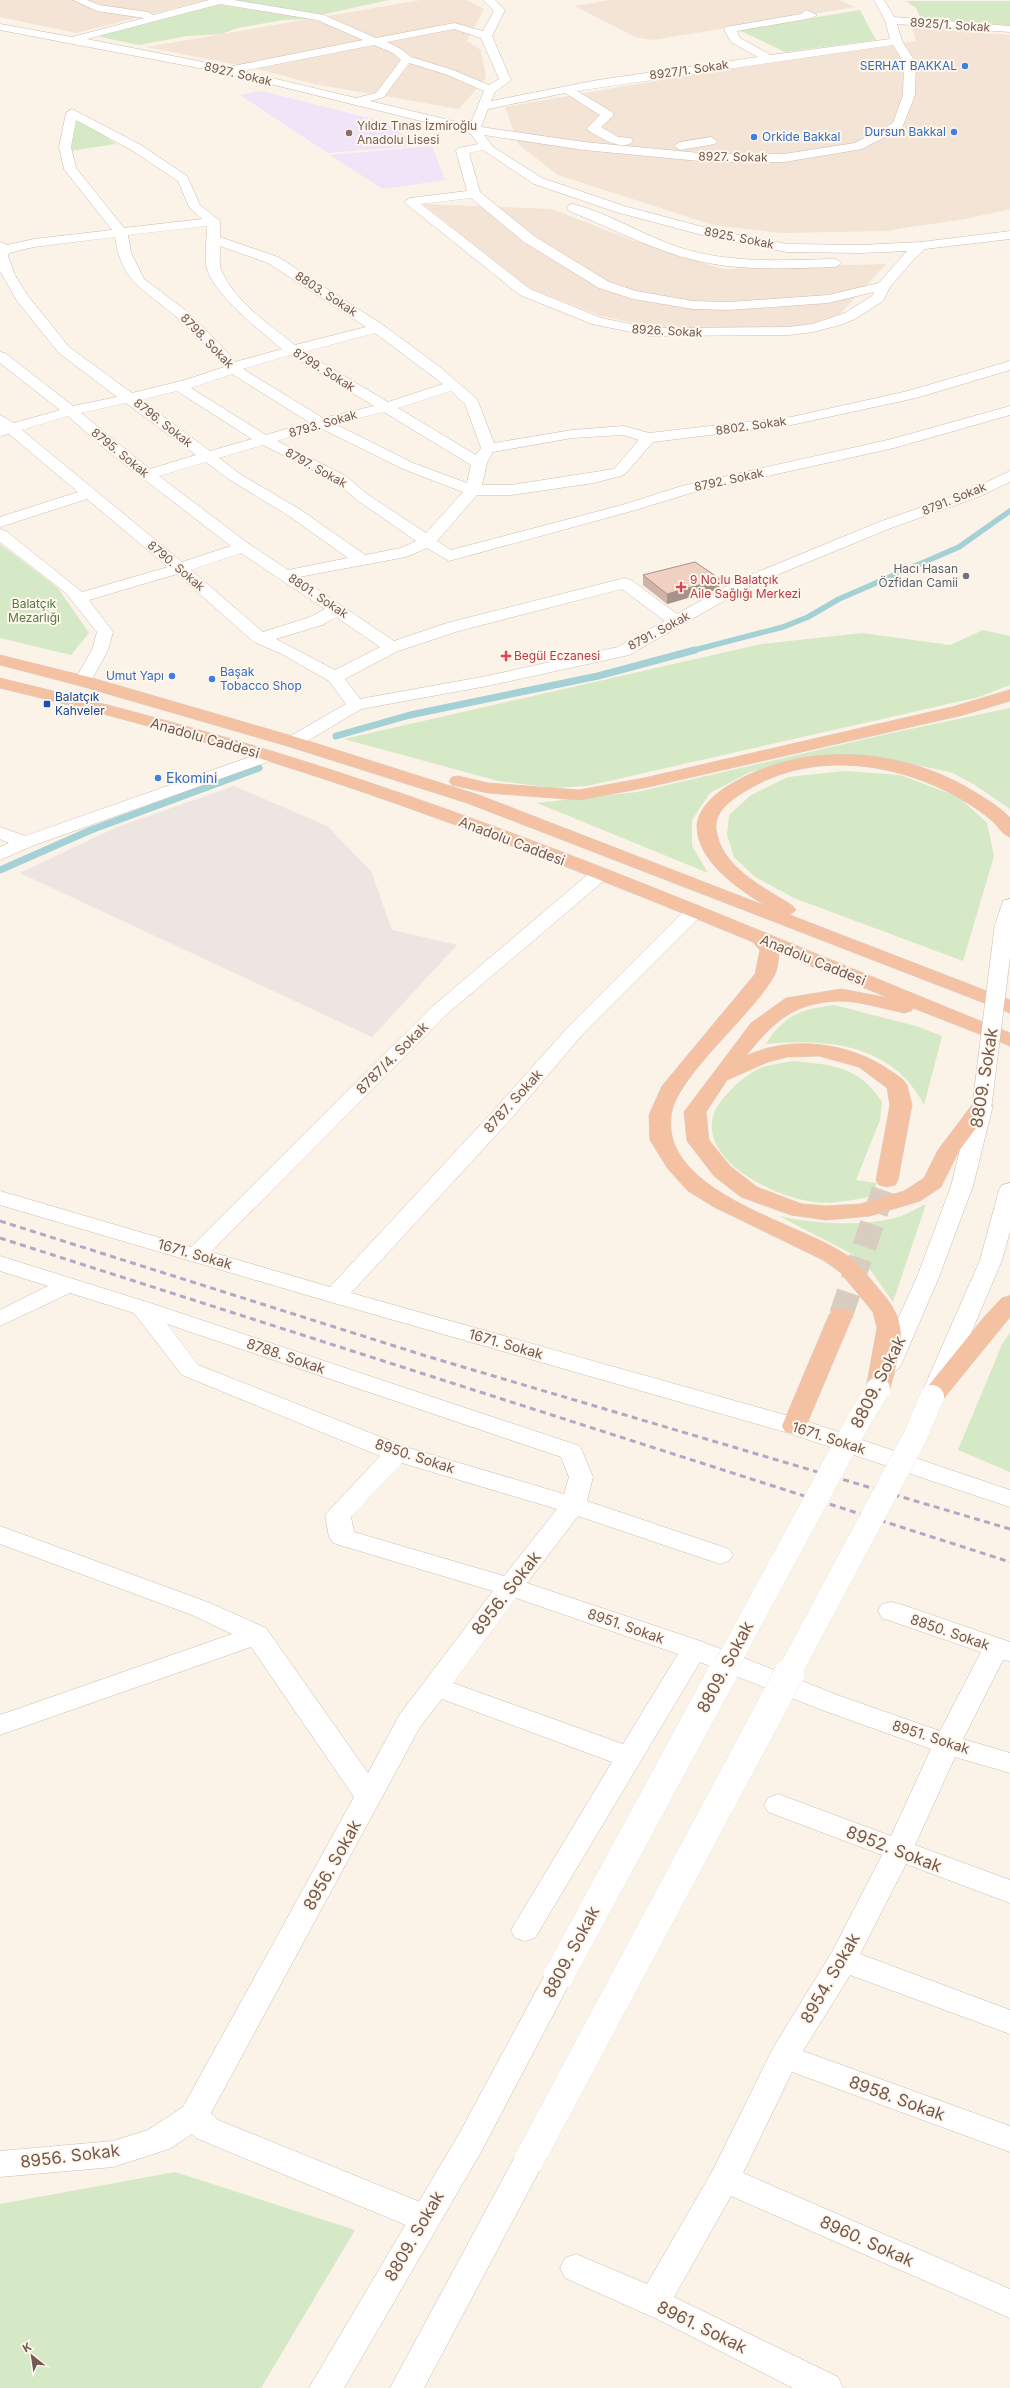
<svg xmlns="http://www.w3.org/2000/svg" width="1010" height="2388" viewBox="0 0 1010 2388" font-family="Inter,sans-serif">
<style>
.residential{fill:#f3e4d6}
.industrial{fill:#ece5e1}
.education{fill:#efe4f8}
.green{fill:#d6e9c6}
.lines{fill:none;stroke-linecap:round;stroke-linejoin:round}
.stream-far1{stroke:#a3d1d5;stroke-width:5.5}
.stream{stroke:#a3d1d5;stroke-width:7}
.trunk-tunnel{stroke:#d9ccc1;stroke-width:24;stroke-dasharray:24 12;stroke-linecap:butt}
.minor-casing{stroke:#cfbcb1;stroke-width:1}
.tertiary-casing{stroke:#cfbcb1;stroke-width:1}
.trunk-casing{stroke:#d8d0cd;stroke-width:1}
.minor{fill:#fff;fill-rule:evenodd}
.tertiary{fill:#fff;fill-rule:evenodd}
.trunk{fill:#f4c2a3;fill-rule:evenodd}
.rail{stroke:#b5a6c5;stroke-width:3;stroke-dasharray:6 4.5;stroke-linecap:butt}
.tertiary-bridge-far2-casing{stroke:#cfbcb1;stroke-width:20;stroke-linecap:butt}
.tertiary-bridge-far1-casing{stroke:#cfbcb1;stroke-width:24;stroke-linecap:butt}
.tertiary-bridge-casing{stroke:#cfbcb1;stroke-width:30;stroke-linecap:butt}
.tertiary-bridge-far2{stroke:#fff;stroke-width:19}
.tertiary-bridge-far1{stroke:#fff;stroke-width:24}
.tertiary-bridge{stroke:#fff;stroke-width:30}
.wall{fill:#ceb3a6}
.shaded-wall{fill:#a79287}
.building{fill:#efd0c1;stroke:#a79287}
.shop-dot{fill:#3f7fe0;stroke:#fef7ee;stroke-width:1.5}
.education-dot{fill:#8d6e63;stroke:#fef7ee;stroke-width:1.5}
.worship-dot{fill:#6b7280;stroke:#fef7ee;stroke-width:1.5}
.health-dot{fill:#e0444e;stroke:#fef7ee;stroke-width:1.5}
.transit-dot{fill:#1a4fb4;stroke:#fef7ee;stroke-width:1.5}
.labels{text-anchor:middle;stroke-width:4;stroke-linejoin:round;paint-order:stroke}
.far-street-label{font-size:12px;fill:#74584d;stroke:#fef7ee}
.far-shop-label{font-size:12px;fill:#366cbe;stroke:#fef7ee;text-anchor:end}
.far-education-label{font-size:12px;fill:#785e54;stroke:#fef7ee;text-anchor:start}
.far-worship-label{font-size:12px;fill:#5b616d;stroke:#fef7ee;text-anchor:end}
.far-health-label{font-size:12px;fill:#be3a42;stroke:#fef7ee;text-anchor:start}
.far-park-label{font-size:12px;fill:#587945;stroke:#fef7ee}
.far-transit-label{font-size:12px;fill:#164399;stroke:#fef7ee;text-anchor:start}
.street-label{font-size:14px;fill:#74584d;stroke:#fef7ee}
.shop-label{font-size:14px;fill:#366cbe;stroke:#fef7ee;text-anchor:start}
.near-street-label{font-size:17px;fill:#74584d;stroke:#fef7ee}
</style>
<rect width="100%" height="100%" fill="#fbf2e8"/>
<path class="residential" d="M0,0H207L76,33L0,17Z
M421,0H467L484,9L467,41L481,50L486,78L459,109L314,84L258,69L146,47Z
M610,0H839L855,7L653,40L635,37L575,6Z
M912,27L1010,35V209L965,219L884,231L782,233L713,225L558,175L519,145L505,107L672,78L916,41Z
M423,204L551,209L632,240L723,269L886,264L826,329L685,333L601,316L529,288Z"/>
<path class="industrial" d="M234,786L327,826L371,871L392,930L457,945L372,1037L20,873L117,827Z"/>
<path class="education" d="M261,91L381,121L420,145L328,153L240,95Z
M432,146L445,180L383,189L330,155Z"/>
<path class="green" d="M231,0H389L320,15Z
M906,1H1010V26L921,19L916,8Z
M215,4L310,19L283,20L237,28L222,34L187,36L139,45L100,37L101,33Z
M860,10L876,40L785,52L739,30Z
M84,121L116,144L70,151L71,122Z
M0,544L58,588L89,633L71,655L0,638Z
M983,630L1010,636V685L979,697L587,786L554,788L498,781L344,739L761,644L862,633L950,645Z
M1010,708V809L975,785L953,773L890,759L858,755L785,763L750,772L710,793L692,820V846L708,873L537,803L637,792L887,734Z
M844,771L900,775L959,797L987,823L994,856L963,961L794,898L755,877L734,857L727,835L729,815L751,795L788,777Z
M834,1005L916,1026L942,1036L924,1105C893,1044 827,1038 766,1044C784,1015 801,1009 834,1005Z
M793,1061C833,1065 859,1066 882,1102L880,1120L856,1180L877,1183L872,1196C854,1200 834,1204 815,1202C767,1197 673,1146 729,1092C738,1082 750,1072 763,1067C773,1064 784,1063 793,1061Z
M926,1204L893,1302L869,1268L852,1254L779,1216C813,1224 864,1227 898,1217C908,1214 917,1208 926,1204Z
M1010,1333V1472L958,1450L1003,1342Z
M175,2172L355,2230L261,2388H0V2204Z"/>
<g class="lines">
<path class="stream-far1" d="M691,651L783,627L808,617L839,599L959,547L1010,511"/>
<path class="stream" d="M336,736L410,715L598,676L695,650
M0,870L91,830L259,768"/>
<path class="trunk-tunnel" d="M841,1315L887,1180"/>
<defs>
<path id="minor" d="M73,0H87L99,5L148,12L153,15L209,0H234L324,15L376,38L454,23L483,31L494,11L483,0H495L505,10L492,36L511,80L495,92L491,101L598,80L758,57L731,42L724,29L726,27L801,14L806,10L817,15L812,18L737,31L740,38L771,55L890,39L885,20L874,0H884L894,17L1010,26V32L897,24L902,41L916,63L915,95L902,128L862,149L784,162H710L584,150L484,135L493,147L542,178L624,206L718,231L787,244L861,245L921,242L1010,231V239L925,249L915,258L890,287L883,301L855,319L840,325L813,332L789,335L650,336L592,324L520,295L404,202L410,198L467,191L456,151L458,148L478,144L470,133L225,73L0,30V24L72,37L144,18L97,11ZM220,4L317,20L363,40L228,67L87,39ZM454,29L481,38L499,79L489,85L453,70L411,57L401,49L387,42ZM374,45L393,53L401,60L376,93L356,98L242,71ZM893,45L904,63L903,95L893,123L855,143L784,154H710L584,142L481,127L488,109L565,93L600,115L587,128L589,131C598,136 624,153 633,141L631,138L618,137L601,127L614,115L612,112L577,91ZM409,63L445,74L484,91L470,125L370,101L384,97ZM483,150L534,184L616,212L717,239L787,252L861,253L907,251L879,283L828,295L729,302L693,301L636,291L609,282L534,236L480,192L469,153ZM471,198L524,242L599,288L633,299L693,309L729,310L828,303L874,292L872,296L845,313L812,324L789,327L650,328L601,318L530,289L421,204Z
M72,109L141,145L187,176L200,205L220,221V237L278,257L383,325L440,367L477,399L494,443L572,430L624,426L649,433L791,417L908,391L1010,361V370L916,398L791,425L653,442L624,475L594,483L511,495H477L437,541L451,550L622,505L682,486L892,439L1010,406V415L894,448L691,493L632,511L449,561L427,548L406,557L299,577L394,641L447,623L625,578L631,580L677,614L738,580L879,522L968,491L1010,471V482L978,497L891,528L750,586L629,655L487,686L361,709L299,746H287L284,742L287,738L346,704L329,681L280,653L254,642L177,574L89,600L113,632L108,650L89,685H77L74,681L92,650L97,632L66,593L0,542V529L6,531L82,592L168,567L87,499L0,527V517L78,492L9,434L0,436V415L14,423L60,410L0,363V352L5,353L73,406L117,397L59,353L17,301L0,271V242L7,245L34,239L112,230L64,169L59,147L66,113ZM76,120L133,151L178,181L189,207L202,219L124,228L76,168L71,147ZM207,226C207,239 204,256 207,269C214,294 261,332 282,349L235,362L222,346L184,309L144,279L131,253L128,235ZM115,237C121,281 143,289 173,314C192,330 209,348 224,367L185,380L132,393L69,347L28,296L15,275L8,256L9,253L34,247ZM220,246L268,263L366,327L295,345C269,325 235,301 221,270C219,264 220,253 220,246ZM375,333L443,384L388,402L304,352ZM290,355L374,406L323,418L243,369ZM232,374L309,422L266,435L191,388ZM177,391L252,439L210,451L141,400ZM451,391L465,404L481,448L476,455L398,408ZM126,403L196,455L150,469L81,413ZM384,412L471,465L467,483L413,463L335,424ZM68,416L106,450L231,546L182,562L22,430ZM320,428L403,469L463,492L426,533L367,494L346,476L277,441ZM623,435L639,440L614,469L511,485H482L487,463L493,452L572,438ZM263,445L336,482L357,500L416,541L401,548L365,555L301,510L240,474L219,458ZM206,462L230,480L289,516L348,558L288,570L249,544L159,476ZM241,553L325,609L310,617L263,632L191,570ZM622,589L665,621L618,647L487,676L360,699L345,679L398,651L459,631ZM336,617L380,647L335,670L276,639L322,625Z
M711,137L717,141L715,144L680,150L674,146L680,142Z
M573,204C609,213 642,235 678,247C729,264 782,260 835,259L842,263L835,267C793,268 749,271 708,263C659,254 614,229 569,211L567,208L569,205Z
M267,751L273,752L276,756L273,760L32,846L0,860V847L9,843L0,839V827L25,836Z
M600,868L607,870L609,874L607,878L447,1014L211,1252L330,1287L494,1110L568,1027L688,907L695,905L702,907L705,911L702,915L582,1035L510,1120L351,1293L803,1420L1010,1490V1507L785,1432L327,1301L0,1205V1191L191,1247L433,1006L593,870Z
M0,1256L150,1303L580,1446L593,1477L587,1501L729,1549L733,1555L729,1561L720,1564L578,1516L527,1583L703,1642L840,1696L940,1731L981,1652L882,1618L878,1611L882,1604L891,1602L900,1604L1010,1642V1661L1003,1660L963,1739L1010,1753V1773L955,1757L915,1845L1010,1880V1903L906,1864L860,1954L1010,2010V2034L850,1975L803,2051L1010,2126V2152L792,2072L743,2173L1010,2289V2318L731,2196L674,2297L838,2377L843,2388H793L657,2319L565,2278L560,2268L565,2258L576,2254L647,2284L713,2170L773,2048L832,1952L882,1855L768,1812L764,1805L768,1798L778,1794L891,1836L931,1749L822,1710L700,1662L535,1938L525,1941L515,1938L511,1930L612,1762L442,1699L420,1727L211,2113L218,2120L435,2208L440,2218L435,2228L424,2232L413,2228L196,2138L192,2134L169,2149L113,2167L0,2177V2151L113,2141L148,2130L183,2107L354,1797L251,1647L0,1735V1715L232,1634L192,1615L0,1544V1526L210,1603L266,1628L368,1773L400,1714L493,1591L333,1543L329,1537L325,1515L380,1456L182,1375L134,1313L70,1293L0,1326V1310L48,1286L0,1271ZM167,1324L561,1457L569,1477L564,1494L406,1447L198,1365ZM402,1463L557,1509L504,1576L354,1532L351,1517ZM516,1598L678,1654L623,1744L453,1683Z"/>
<path id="tertiary" d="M1010,899V932H997L994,928L1003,901Z
M982,1099L989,1101L993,1105L973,1186L939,1277L901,1365L897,1370L889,1373L881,1370L877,1365L917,1277L951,1186L971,1105L975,1101Z
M1010,1183V1231L1002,1260L947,1390L943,1396L935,1398L927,1396L923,1390L980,1260L999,1190L1002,1185Z
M559,1963L569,1967L574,1975L481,2152L344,2388H309L459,2134L549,1967Z
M529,2147L540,2151L545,2160L424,2388H390L518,2151Z"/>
<path id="trunk" d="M0,655L89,677L299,738L479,795L766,906C740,890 697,862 697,826C698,807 718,791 733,783C806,740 903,748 973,791C986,799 1000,807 1010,818V837C1001,834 998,825 990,819C983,813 974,807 966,802C902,763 816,749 749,789C735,797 714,810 716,829C721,868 764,887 793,906L796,910L790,915L1010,1000V1013L467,803L287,746L77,685L0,665Z
M0,678C124,708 247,741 368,782C586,855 797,947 1010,1033V1046L913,1008L911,1011L904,1013C885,1009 859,1001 840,1001C794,1002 773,1022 746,1056C790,1035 849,1042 889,1070C895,1074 903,1078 907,1085L912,1105L898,1180L895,1185L887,1187L879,1185L876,1180L890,1105L887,1088L859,1067L819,1056L787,1057L768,1062L727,1080L706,1112L709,1140L730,1166L757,1187L802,1204L826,1206L860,1204L904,1191L924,1178L938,1150L975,1101L982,1099L989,1101L993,1105L959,1151L941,1187L920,1201L870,1216L826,1220L791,1215L741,1197L714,1176L687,1141L684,1112L751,1023L786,998L841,989L889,998L779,953C778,960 778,970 774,976C753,1015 675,1077 671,1116C662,1190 791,1221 840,1251C856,1260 866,1274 878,1288C888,1300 897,1310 900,1327C904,1346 894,1371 890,1389L886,1394L878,1397L870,1394L866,1389L877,1328L873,1312L840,1272L823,1260L714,1207L688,1191L668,1169L650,1140L649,1115L662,1086L755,974L760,950L753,942C622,888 491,836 357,790C240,750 120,717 0,688Z
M1010,690V701L963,715L644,788L579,800L488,793L452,785L449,781L452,777L458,776L488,783L579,790L644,778L952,707Z
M1010,1296V1317L940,1403L932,1405L924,1403L920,1397L924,1391L985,1316L1002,1298Z
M841,1308L849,1310L853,1315L806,1426L803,1432L794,1434L785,1432L782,1426L829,1315L833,1310Z"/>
</defs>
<use href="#minor" class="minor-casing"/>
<use href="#tertiary" class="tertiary-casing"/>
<use href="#trunk" class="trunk-casing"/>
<use href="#minor" class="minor"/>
<use href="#tertiary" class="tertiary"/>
<use href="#trunk" class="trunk"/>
<path class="rail" d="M0,1221L426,1356L1010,1529
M0,1238L1010,1562"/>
<defs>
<path id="tertiary-bridge-far2" d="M982,1105L1004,928"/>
<path id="tertiary-bridge-far1" d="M721,1675L859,1420L878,1389
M788,1675L915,1437L932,1397"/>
<path id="tertiary-bridge" d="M559,1975L722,1674
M529,2160L789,1674"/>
</defs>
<use href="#tertiary-bridge-far2" class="tertiary-bridge-far2-casing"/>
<use href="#tertiary-bridge-far1" class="tertiary-bridge-far1-casing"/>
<use href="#tertiary-bridge" class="tertiary-bridge-casing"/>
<use href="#tertiary-bridge-far2" class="tertiary-bridge-far2"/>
<use href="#tertiary-bridge-far1" class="tertiary-bridge-far1"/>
<use href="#tertiary-bridge" class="tertiary-bridge"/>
</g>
<path class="wall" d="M643,575L720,579L719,589L667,604L643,585Z"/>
<path class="shaded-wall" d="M720,579L719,589L667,604V594Z"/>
<path class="building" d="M695,562L720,579L667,594L643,575Z"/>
<g class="shop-dot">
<circle cx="965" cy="66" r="4"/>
<circle cx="954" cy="132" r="4"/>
<circle cx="754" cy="137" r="4"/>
<circle cx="172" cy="676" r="4"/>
<circle cx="212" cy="679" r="4"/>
<circle cx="158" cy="778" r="4"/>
</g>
<circle class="education-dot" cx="349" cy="133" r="4"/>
<circle class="worship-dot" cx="966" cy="576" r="4"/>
<g class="health-dot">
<path d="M679 581h4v4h4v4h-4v4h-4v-4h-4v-4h4z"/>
<path d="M504 650h4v4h4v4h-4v4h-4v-4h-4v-4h4z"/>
</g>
<rect class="transit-dot" x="43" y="700" width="8" height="8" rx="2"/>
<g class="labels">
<g class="far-street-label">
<text transform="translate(950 25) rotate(4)" y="4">8925/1. Sokak</text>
<text transform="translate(689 70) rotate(-8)" y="4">8927/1. Sokak</text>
<text transform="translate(238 74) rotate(13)" y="4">8927. Sokak</text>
<text transform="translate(733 157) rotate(1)" y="4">8927. Sokak</text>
<text transform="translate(739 238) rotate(11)" y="4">8925. Sokak</text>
<text transform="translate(326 294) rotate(33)" y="4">8803. Sokak</text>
<text transform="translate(667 331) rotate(3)" y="4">8926. Sokak</text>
<text transform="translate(207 341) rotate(46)" y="4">8798. Sokak</text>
<text transform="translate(324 370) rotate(32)" y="4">8799. Sokak</text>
<text transform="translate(163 423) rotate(38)" y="4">8796. Sokak</text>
<text transform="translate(323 424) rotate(-16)" y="4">8793. Sokak</text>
<text transform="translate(751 426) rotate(-8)" y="4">8802. Sokak</text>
<text transform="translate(120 453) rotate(39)" y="4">8795. Sokak</text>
<text transform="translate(316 468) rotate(29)" y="4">8797. Sokak</text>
<text transform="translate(729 480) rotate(-12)" y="4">8792. Sokak</text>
<text transform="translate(954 499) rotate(-22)" y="4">8791. Sokak</text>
<text transform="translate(176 566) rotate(40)" y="4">8790. Sokak</text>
<text transform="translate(318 596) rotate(34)" y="4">8801. Sokak</text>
<text transform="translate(659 631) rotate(-28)" y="4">8791. Sokak</text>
</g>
<g class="far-shop-label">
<text x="957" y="70">SERHAT BAKKAL</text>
<text x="946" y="136">Dursun Bakkal</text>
<text x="762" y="141" text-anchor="start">Orkide Bakkal</text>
<text x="220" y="676" text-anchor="start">Başak<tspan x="220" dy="14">Tobacco Shop</tspan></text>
<text x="164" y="680">Umut Yapı</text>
</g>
<g class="far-education-label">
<text x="357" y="130">Yıldız Tınas İzmiroğlu<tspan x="357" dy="14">Anadolu Lisesi</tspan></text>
</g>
<g class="far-worship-label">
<text x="958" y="573">Hacı Hasan<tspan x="958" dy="14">Özfidan Camii</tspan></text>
</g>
<g class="far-health-label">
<text x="690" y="584">9 No.lu Balatçık<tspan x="690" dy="14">Aile Sağlığı Merkezi</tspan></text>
<text x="514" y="660">Begül Eczanesi</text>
</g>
<g class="far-park-label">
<text x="34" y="608">Balatçık<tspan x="34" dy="14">Mezarlığı</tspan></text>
</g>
<g class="far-transit-label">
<text x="55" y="701">Balatçık<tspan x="55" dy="14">Kahveler</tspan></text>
</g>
<g class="street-label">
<text transform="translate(205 738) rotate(16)" y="5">Anadolu Caddesi</text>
<text transform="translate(512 841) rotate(21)" y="5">Anadolu Caddesi</text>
<text transform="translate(813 960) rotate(22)" y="5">Anadolu Caddesi</text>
<text transform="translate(392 1058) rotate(-45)" y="5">8787/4. Sokak</text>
<text transform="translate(513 1101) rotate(-48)" y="5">8787. Sokak</text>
<text transform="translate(195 1254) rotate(16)" y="5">1671. Sokak</text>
<text transform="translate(506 1344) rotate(16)" y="5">1671. Sokak</text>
<text transform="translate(286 1356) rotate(19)" y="5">8788. Sokak</text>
<text transform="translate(829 1438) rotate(18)" y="5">1671. Sokak</text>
<text transform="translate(415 1456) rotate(18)" y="5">8950. Sokak</text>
<text transform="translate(626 1626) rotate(19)" y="5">8951. Sokak</text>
<text transform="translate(950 1632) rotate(19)" y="5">8850. Sokak</text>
<text transform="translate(931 1737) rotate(18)" y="5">8951. Sokak</text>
</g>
<g class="shop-label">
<text x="166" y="783">Ekomini</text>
</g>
<g class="near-street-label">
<text transform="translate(984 1078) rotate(-81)" y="6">8809. Sokak</text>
<text transform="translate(878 1382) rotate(-63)" y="6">8809. Sokak</text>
<text transform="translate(506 1593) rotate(-52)" y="6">8956. Sokak</text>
<text transform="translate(725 1667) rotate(-62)" y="6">8809. Sokak</text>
<text transform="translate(894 1849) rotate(21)" y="6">8952. Sokak</text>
<text transform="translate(332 1865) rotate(-61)" y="6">8956. Sokak</text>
<text transform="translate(571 1952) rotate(-62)" y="6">8809. Sokak</text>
<text transform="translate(830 1978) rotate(-60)" y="6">8954. Sokak</text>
<text transform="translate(897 2098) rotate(20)" y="6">8958. Sokak</text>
<text transform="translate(70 2156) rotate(-7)" y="6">8956. Sokak</text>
<text transform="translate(414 2236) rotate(-60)" y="6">8809. Sokak</text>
<text transform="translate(867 2241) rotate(24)" y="6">8960. Sokak</text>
<text transform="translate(702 2327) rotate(26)" y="6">8961. Sokak</text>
</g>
</g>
<g transform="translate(32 2356) rotate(330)" stroke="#fef7ee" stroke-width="3" paint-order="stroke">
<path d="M0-3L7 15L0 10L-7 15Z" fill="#74584d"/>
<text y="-6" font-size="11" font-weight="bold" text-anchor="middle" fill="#74584d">K</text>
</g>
</svg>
